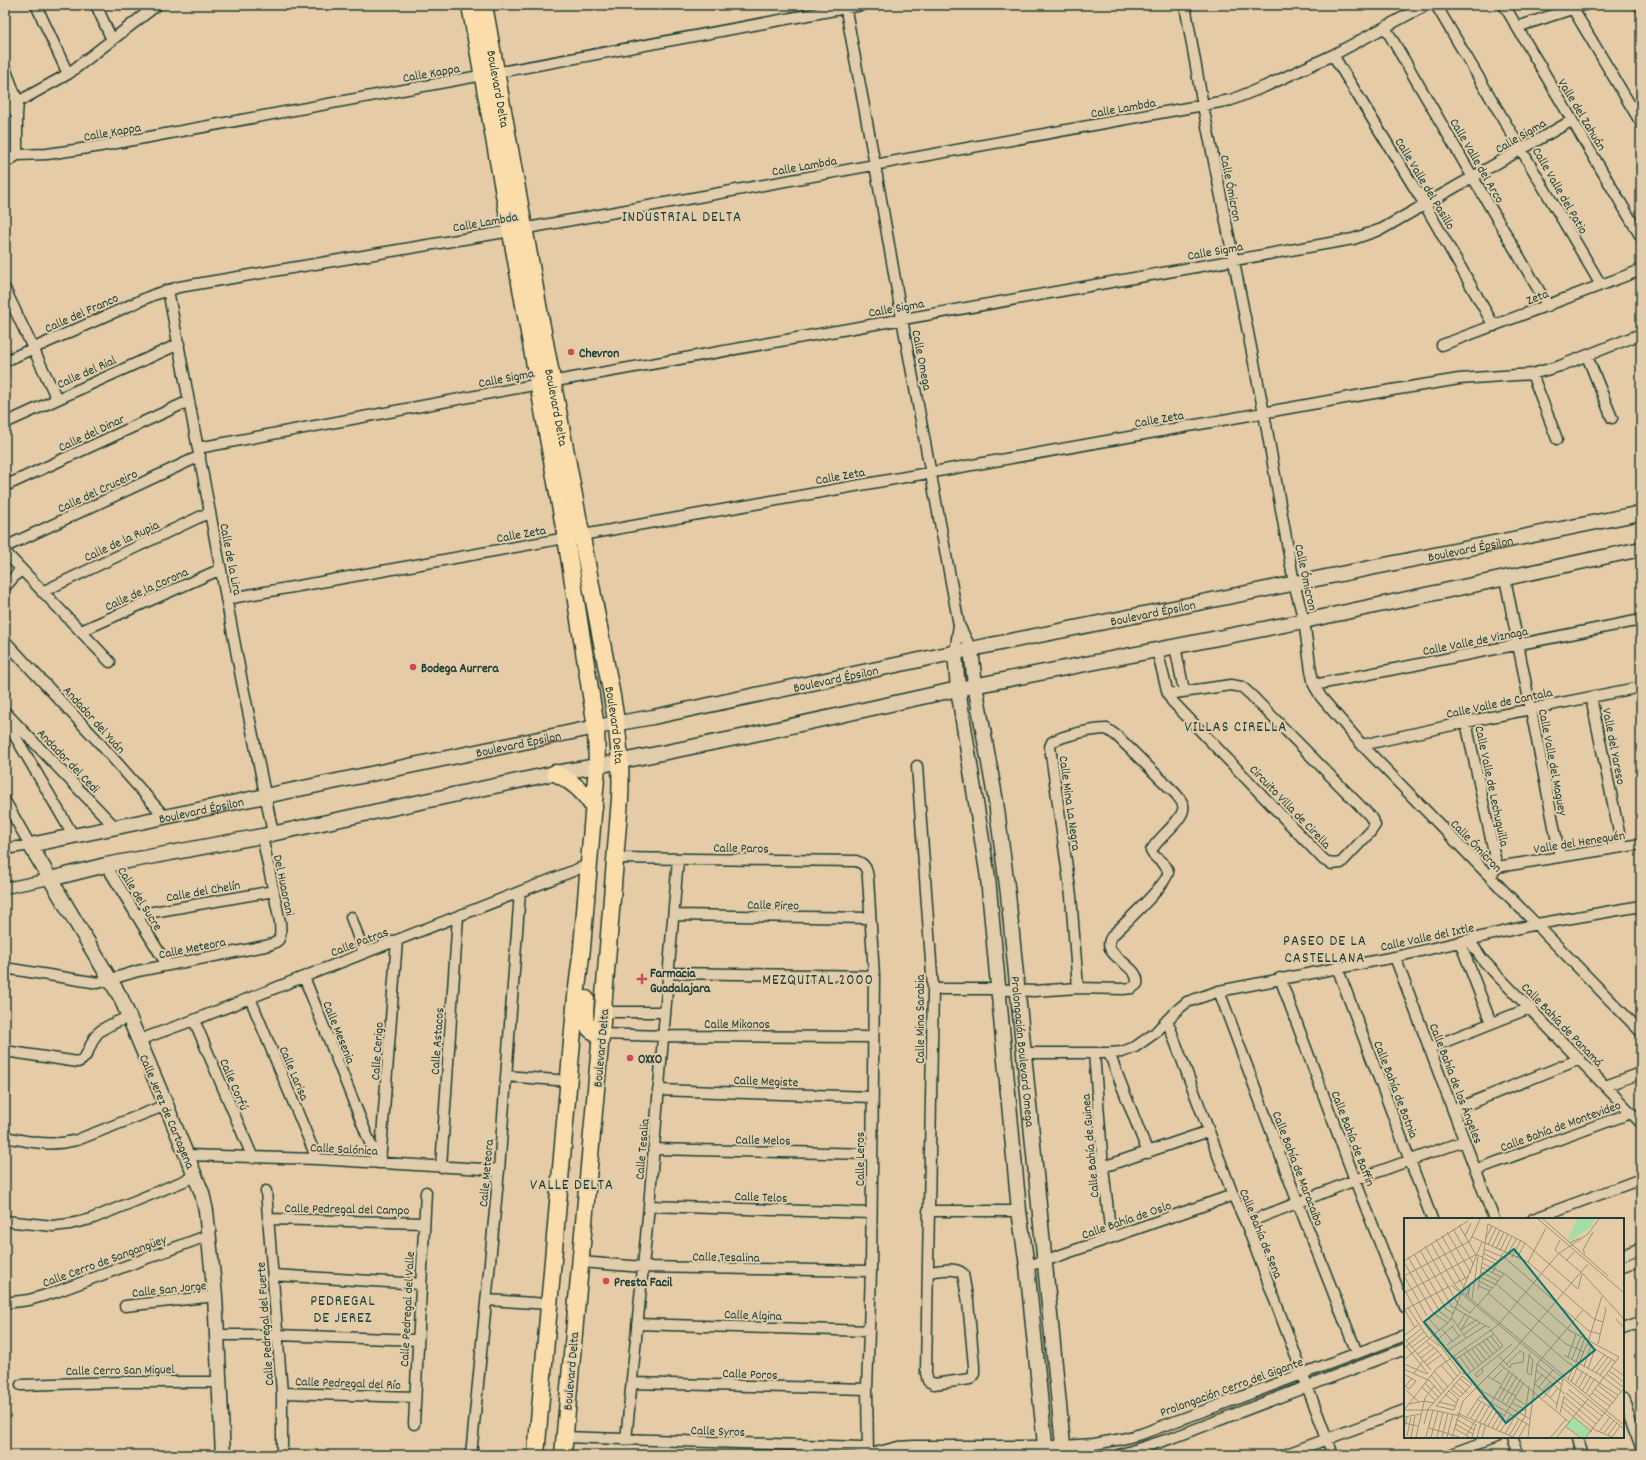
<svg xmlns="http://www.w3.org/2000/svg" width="1646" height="1460" viewBox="0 0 1646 1460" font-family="Dekko,sans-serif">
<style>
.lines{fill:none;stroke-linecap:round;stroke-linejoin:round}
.street-casing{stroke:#1f3d34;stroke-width:13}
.secondary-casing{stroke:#1f3d34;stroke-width:17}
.primary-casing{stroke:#1f3d34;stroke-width:19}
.street{stroke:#e1cdab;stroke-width:10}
.secondary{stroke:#e1cdab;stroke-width:14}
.primary{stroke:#fbddab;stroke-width:16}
.poi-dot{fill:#d1495b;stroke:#e1cdab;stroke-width:1.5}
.labels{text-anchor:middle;stroke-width:4;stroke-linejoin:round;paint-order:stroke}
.street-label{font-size:13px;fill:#1f3d34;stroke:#e1cdab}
.poi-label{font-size:13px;font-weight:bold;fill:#1f3d34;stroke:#e1cdab;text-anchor:start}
.quarter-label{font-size:15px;letter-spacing:1px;fill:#1f3d34;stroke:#e1cdab}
.inset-road{fill:none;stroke:#969379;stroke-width:1}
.view{fill:#0f766e;fill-opacity:0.15;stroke:#0f766e;stroke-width:2}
.inset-edge{fill:none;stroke:#1f3d34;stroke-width:2}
</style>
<rect width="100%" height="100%" fill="#e5cca7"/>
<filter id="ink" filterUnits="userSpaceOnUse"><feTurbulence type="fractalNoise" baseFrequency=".025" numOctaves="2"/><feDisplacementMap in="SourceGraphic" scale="8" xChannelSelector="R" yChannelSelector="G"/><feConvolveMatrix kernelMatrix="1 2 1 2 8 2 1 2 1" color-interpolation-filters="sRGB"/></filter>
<g filter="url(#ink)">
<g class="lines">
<defs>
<path id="street" d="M36,5L68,74
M96,5L112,40
M845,5L875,165L902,319L959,625L971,649
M1185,5L1203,106L1264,413L1294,583L1304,621L1311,671L1314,685L1321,697L1362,745L1641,1032
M1436,5L1601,285
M1504,5L1641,237
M1639,5L1641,8
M1573,9L1641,123
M1385,27L1548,306
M1517,27L1584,5
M1333,55L1425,205L1494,326
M5,68L18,102L17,115V155
M5,94L15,112
M5,109L68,74L157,5
M5,163L17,155L47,154L95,147L862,5
M5,289L57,399
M168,290L242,682L273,833
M1442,345L1641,270
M1587,356L1612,418
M5,361L153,295L179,287L511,231L1231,100L1266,86L1333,55L1426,5
M1532,374L1557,439
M5,423L179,344
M198,448L539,384L1353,239L1382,229L1571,121
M5,486L189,401
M5,547L200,456
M5,552L110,662
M1505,578L1560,857
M5,587L21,569
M42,592L210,512
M226,599L1362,395L1459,379L1532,374L1560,366L1641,334
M81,631L221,569
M5,641L96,739L164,816
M1175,646L1184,691
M1157,650L1168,694L1172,701L1324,860L1332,864L1341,863L1371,831L1375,825L1370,816L1251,695L1242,687L1231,685L1168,694
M955,653L959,625
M1314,685L1641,620
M1591,697L1622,847
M5,712L114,826
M5,719L73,835
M1466,722L1497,867L1490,877
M1362,745L1466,722L1641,687
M917,766L933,989L926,1373L928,1381L934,1384L970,1379L974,1374V1366L968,1302L963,1274C956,1266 938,1271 928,1272
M5,801L30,845L5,849
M616,858L856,861C866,864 867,870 868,878L874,976L871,1271L867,1389L868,1454
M106,865L167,965
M1497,867L1641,844
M5,888L50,879
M136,915L274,891
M675,915L870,918
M351,917L364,953
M1469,940L1483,960L1497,975L1641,1123
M1460,942L1491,1023
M1395,957L1494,1219
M1337,967L1432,1219
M5,968L98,983L138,971L265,946C282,942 281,938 280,922L262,836
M670,973L874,976
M304,977L378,1163
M1280,978L1355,1180L1405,1307
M933,989H988L1034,991L1078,988L1123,989L1132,988L1137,984C1141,964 1096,956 1113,935C1122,926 1169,882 1168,872C1167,863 1154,859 1151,851C1157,838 1187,818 1183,805C1182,801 1178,797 1176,794L1117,736L1107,729C1093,729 1064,735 1052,742L1050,747L1071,896L1078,988
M1219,991L1298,1203L1357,1353
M250,998L317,1159
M603,1012H665
M194,1020L253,1158
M1167,1020L1233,1195L1246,1223L1333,1455
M601,1034L663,1036L873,1037
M139,1040L194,1020L588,865
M1429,1048L1530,1008
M5,1051L78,1062C90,1057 89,1042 98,1033C106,1025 119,1021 129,1017
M1023,1053H1109L1122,1052L1135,1047L1155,1033L1176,1011L1187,1002L1219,991L1395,957L1537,924L1641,906
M1094,1053L1103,1167L1111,1237
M1109,1053L1148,1153
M506,1076L569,1081
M1605,1086L1641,1073
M658,1090L872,1097
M1453,1110L1580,1059
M5,1137C33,1142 48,1147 77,1140L166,1105
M653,1149L872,1154
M187,1155L317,1159L499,1170
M380,1163L397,940
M441,1167L458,916
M1103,1167L1209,1131
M1475,1170L1631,1113
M266,1191L282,1393V1455
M649,1206L871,1213
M928,1211H1019
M269,1219L424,1223
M1533,1219L1641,1179
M5,1221L53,1226L70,1224L91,1219L196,1176
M1246,1223L1355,1180L1464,1141
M1623,1255L1641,1248
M581,1262L643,1267L871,1271
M1027,1266L1044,1261L1233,1195
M1623,1267L1641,1260
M273,1275L421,1284
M487,1300L549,1304
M5,1303L29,1300L56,1292L209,1235
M125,1306L215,1296
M637,1324L869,1331
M1623,1329L1641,1322
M218,1335H277L418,1340
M632,1383L867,1389
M21,1385L117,1382H220
M282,1393L415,1397
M1623,1399L1641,1447
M414,1424L426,1192
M564,1437L860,1447L868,1454
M1512,1437L1519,1455
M1577,1437L1583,1455
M626,1440L649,1206L678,859
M999,1451L1022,1455
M471,1455L499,1170L520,892
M867,1455L898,1447L914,1446H1063L1094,1444L1122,1439L1141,1434L1236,1399L1405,1335
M1119,1455L1175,1437L1405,1349
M1284,1455L1405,1410
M1448,1455L1497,1437"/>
<g id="secondary">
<path id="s1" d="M971,649L975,685L996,802L1008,894L1064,1455"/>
<path d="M955,653L958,689L988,878L1019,1211L1027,1266L1046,1455"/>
<path d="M50,879L106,865L262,836L555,773L597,766L746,736L958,689L1304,621L1641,549"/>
<path id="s2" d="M223,1455L215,1296L206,1211L202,1193L166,1105L121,998L30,845L596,727L653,717L971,649L1641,513"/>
</g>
<g id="primary">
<path d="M470,5L566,538L596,727L597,766L582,948L576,996L536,1455"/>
<path id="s3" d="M484,5L540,316L612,696C618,730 622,764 620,799L601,1034L563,1455"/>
<path d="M555,773C572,781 584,791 594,808"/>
<path d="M586,999C585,1014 581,1030 601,1034"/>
</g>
</defs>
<use href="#street" class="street-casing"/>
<use href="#secondary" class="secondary-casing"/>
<use href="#primary" class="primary-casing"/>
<use href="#street" class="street"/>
<use href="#secondary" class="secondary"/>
<use href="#primary" class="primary"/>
</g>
</g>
<g class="poi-dot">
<circle cx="571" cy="352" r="4"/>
<circle cx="413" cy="667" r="4"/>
<path d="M640 973h4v4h4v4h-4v4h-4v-4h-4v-4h4z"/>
<circle cx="630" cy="1058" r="4"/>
<circle cx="606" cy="1281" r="4"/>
</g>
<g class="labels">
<g class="street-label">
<text transform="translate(431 72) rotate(-10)" y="5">Calle Kappa</text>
<text dy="5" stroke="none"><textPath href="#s3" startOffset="85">Boulevard Delta</textPath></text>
<text transform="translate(1123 107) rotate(-10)" y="5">Calle Lambda</text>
<text transform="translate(1583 114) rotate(59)" y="5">Valle del Zahuán</text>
<text transform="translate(112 131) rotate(-10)" y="5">Calle Kappa</text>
<text transform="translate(1520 135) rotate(-30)" y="5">Calle Sigma</text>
<text transform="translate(1478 160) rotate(60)" y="5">Calle Valle del Arco</text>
<text transform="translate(804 165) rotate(-10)" y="5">Calle Lambda</text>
<text transform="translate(1426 183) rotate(59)" y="5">Calle Valle del Pasillo</text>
<text transform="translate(1232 188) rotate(79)" y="5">Calle Ómicron</text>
<text transform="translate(1561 190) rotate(60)" y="5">Calle Valle del Patio</text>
<text transform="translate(485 221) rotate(-10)" y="5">Calle Lambda</text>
<text transform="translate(1215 250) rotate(-10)" y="5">Calle Sigma</text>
<text transform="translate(1537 296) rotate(-21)" y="5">Zeta</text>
<text transform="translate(896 307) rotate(-10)" y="5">Calle Sigma</text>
<text transform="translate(81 312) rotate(-24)" y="5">Calle del Franco</text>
<text transform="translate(923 360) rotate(79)" y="5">Calle Omega</text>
<text transform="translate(86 371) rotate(-24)" y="5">Calle del Rial</text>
<text transform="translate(506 377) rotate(-11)" y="5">Calle Sigma</text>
<text dy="5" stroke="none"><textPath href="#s3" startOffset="409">Boulevard Delta</textPath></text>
<text transform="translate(1159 418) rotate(-10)" y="5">Calle Zeta</text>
<text transform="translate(91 432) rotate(-25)" y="5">Calle del Dinar</text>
<text transform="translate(840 475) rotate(-10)" y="5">Calle Zeta</text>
<text transform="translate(97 490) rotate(-25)" y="5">Calle del Cruceiro</text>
<text transform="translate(521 533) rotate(-10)" y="5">Calle Zeta</text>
<text transform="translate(121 540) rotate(-25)" y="5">Calle de la Rupia</text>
<text dy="5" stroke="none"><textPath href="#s2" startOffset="2123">Boulevard Épsilon</textPath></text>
<text transform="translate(232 559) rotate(79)" y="5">Calle de la Lira</text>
<text transform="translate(1307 577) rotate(78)" y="5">Calle Ómicron</text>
<text transform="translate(146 588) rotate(-24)" y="5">Calle de la Corona</text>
<text dy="5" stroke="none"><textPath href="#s2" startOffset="1799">Boulevard Épsilon</textPath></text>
<text transform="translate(1475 640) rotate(-11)" y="5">Calle Valle de Viznaga</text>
<text dy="5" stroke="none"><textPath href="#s2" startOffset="1475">Boulevard Épsilon</textPath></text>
<text transform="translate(1499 702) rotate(-12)" y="5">Calle Valle de Cantala</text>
<text transform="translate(95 719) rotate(48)" y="5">Andador del Yuán</text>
<text dy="5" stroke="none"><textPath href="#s3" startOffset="732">Boulevard Delta</textPath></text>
<text dy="5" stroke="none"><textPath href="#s2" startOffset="1151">Boulevard Épsilon</textPath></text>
<text transform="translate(1615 746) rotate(79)" y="5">Valle del Yareso</text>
<text transform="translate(69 760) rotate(46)" y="5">Andador del Cedi</text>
<text transform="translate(1554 762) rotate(79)" y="5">Calle Valle del Maguey</text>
<text transform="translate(1493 786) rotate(78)" y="5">Calle Valle de Lechuguilla</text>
<text transform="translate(1071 803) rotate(82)" y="5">Calle Mina La Negra</text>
<text transform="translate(1291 806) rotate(46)" y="5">Circuito Villa de Cirella</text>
<text dy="5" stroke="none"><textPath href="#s2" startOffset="827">Boulevard Épsilon</textPath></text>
<text transform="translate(1579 841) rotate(-9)" y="5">Valle del Henequén</text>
<text transform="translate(1477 845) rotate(46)" y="5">Calle Ómicron</text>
<text transform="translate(741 847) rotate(1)" y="5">Calle Paros</text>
<text transform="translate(285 885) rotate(78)" y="5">Del Huaorani</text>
<text transform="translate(203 890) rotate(-10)" y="5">Calle del Chelín</text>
<text transform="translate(141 898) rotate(58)" y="5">Calle del Sucre</text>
<text transform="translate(773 904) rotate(1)" y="5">Calle Pireo</text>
<text transform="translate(1427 936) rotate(-12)" y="5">Calle Valle del Ixtle</text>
<text transform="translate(359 941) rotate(-21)" y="5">Calle Patras</text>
<text transform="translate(192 947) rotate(-11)" y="5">Calle Meteora</text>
<text transform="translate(919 1019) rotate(-90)" y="5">Calle Mina Sarabia</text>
<text x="737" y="1028">Calle Mikonos</text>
<text transform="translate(1563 1024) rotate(46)" y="5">Calle Bahía de Panamá</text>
<text transform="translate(340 1032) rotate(68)" y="5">Calle Mesenia</text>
<text transform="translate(436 1041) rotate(-86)" y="5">Calle Astacos</text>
<text transform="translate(600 1048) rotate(-85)" y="5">Boulevard Delta</text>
<text transform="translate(376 1051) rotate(-86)" y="5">Calle Cerigo</text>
<text dy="5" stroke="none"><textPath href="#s1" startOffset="406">Prolongación Boulevard Omega</textPath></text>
<text transform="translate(295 1073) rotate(67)" y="5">Calle Larisa</text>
<text transform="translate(766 1080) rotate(2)" y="5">Calle Megiste</text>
<text transform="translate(1457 1083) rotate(69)" y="5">Calle Bahía de los Ángeles</text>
<text transform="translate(235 1084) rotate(67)" y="5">Calle Corfú</text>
<text transform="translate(1397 1089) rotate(69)" y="5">Calle Bahía de Botnia</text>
<text transform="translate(168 1111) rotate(67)" y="5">Calle Jerez de Cartagena</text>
<text transform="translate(1560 1125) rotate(-20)" y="5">Calle Bahía de Montevideo</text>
<text transform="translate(1354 1138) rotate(69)" y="5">Calle Bahía de Baffin</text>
<text transform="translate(763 1139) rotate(1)" y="5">Calle Melos</text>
<text transform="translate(1089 1146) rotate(-95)" y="5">Calle Bahía de Guinea</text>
<text transform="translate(344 1148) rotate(3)" y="5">Calle Salónica</text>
<text transform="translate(641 1149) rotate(-85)" y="5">Calle Tesalia</text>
<text transform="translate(859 1159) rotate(-90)" y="5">Calle Leros</text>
<text transform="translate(1299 1168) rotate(69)" y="5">Calle Bahía de Maracaibo</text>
<text transform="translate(485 1173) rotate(-85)" y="5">Calle Meteora</text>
<text transform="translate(761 1196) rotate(2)" y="5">Calle Telos</text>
<text transform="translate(347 1208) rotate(1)" y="5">Calle Pedregal del Campo</text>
<text transform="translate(1126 1219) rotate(-19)" y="5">Calle Bahía de Oslo</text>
<text transform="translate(1262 1233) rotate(68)" y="5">Calle Bahía de Sena</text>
<text transform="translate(726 1256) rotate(1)" y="5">Calle Tesalina</text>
<text transform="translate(104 1260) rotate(-20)" y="5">Calle Cerro de Sangangüey</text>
<text transform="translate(169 1288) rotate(-6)" y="5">Calle San Jorge</text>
<text transform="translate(406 1309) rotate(-87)" y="5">Calle Pedregal del Valle</text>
<text transform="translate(753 1314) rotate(2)" y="5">Calle Algina</text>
<text transform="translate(264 1324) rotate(-94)" y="5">Calle Pedregal del Fuerte</text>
<text transform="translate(120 1369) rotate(-1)" y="5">Calle Cerro San Miguel</text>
<text transform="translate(570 1371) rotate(-85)" y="5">Boulevard Delta</text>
<text transform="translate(750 1373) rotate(2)" y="5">Calle Poros</text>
<text transform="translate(348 1382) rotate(2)" y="5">Calle Pedregal del Río</text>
<text transform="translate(1231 1386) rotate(-20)" y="5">Prolongación Cerro del Gigante</text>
<text transform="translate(718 1430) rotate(2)" y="5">Calle Syros</text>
</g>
<g class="poi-label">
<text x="579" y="357">Chevron</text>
<text x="421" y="672">Bodega Aurrera</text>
<text x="650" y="977">Farmacia<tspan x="650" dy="15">Guadalajara</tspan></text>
<text x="638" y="1063">OXXO</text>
<text x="614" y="1286">Presta Facil</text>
</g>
<g class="quarter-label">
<text x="682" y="221">INDUSTRIAL DELTA</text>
<text x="1236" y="731">VILLAS CIRELLA</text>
<text x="1325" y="945">PASEO DE LA<tspan x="1325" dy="17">CASTELLANA</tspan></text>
<text x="818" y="984">MEZQUITAL 2000</text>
<text x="572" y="1189">VALLE DELTA</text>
<text x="343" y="1305">PEDREGAL<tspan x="343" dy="17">DE JEREZ</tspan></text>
</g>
</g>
<g transform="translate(1404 1218)">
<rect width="220" height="220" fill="#e5cca7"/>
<path d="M173,1H191L186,10L167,22L164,21ZM170,199L186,213L181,219H177L162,208Z" fill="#a3dea4"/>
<path class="inset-road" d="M134,1L220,75M139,1L204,58M55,7L72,37L79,39M49,11L70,47M43,14L67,55M38,18L62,61M61,18L67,5M68,19L124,44L190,101L199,104M82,20L88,8M32,21L61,71M156,22L151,32L180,57L220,101M27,25L52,69L220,207M165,25L176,20M84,27L92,10M21,28L54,86L66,95L71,89M88,29L96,12M80,31L101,40L185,113L196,116M92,31L100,14M16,32L48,89L53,90M96,33L104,16M79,35L94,43M100,35L108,18M10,36L42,91L50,96M181,36L179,32L189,14M4,39L36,94L47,102M108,39L117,22M79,40L92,46M101,40L113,20M113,40L121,25M0,43L64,3M162,43L170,34M0,44L29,95L44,105M124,44L142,10M78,45L101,56L165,112L215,139L185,179M77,49L97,59M77,54L94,63M88,55L99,35M0,58L66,23L76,1M0,58L7,70M76,59L91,66M75,63L88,70M50,66L65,58M92,66L162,126L180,134M47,67L220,211M75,68L86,73M0,71L18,103L56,154L65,158L78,173L126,201M8,71L23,98M74,71L84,6L121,25L174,71L178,56M0,75L73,36M84,75L163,144L214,177M62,77L66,67L64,79M68,81L74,39M73,88L100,56M4,90L23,118L35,128M52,91L86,110M0,92L46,68M1,92L11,110M48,100L62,120M25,101L36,113M212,101L220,110M48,108L55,118M54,108L61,96M38,111L48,123M57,112L72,102M57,112L65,98M60,116L76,105M0,118L14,107M87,118L96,130M0,120L27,152M83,121L93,133M33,122L50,107M2,123L17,111M79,123L89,136M23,124L34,133L53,158M75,126L86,139M183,126L212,144M194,126L202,91L200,89M43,127L57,117M2,128L24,156M71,128L82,142M8,129L23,118M0,130L20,114M61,130L75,148M68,131L78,145M41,134L81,108M14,136L26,127M60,136L71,151M125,137L129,142L127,157L123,155L125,138V137L127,135M160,137L196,157L217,173M50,138L63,157L99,128L87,112M95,138L106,150M56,139L67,154M164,139L172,116M17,140L30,130M52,141L90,116M168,141L177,118M0,142L46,103L78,24M20,144L34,133M172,144L181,119M0,146L23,156M96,146L165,204M133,146L158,167M23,147L37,137M37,147L50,162M102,147L116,133L120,135L119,144L107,146L106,150M180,148L187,128M208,149L220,158M0,151L26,163L37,176M78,151L79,154L73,159L71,156L108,126M184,151L191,131M132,152L161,176M30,153L44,169M188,153L201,136M205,153L220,164M10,155L19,143M192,155L204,139M0,156L12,163L5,171L0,167M203,156L220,170M27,157L40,173M196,157L208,141M83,158L97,166M56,161L66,169M89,161L99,151M164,161L170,148M52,164L64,175M167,164L185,121L198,78M21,165L34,179M130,166L138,157M131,166L153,186M49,167L59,176M171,167L179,153M194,167L212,181M18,169L32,183M96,169L112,178M0,170L8,160M134,170L149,152M175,170L183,155M164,171L198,198M191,171L209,185M2,172L15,184M44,172L55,182M46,172L58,158L68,166L56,179L47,171M45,173L32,188L50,192L54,181M138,173L146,164M178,173L187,158M162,175L195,202M182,175L191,160M188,175L206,188M41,176L52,185M160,179L192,206M111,180L122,187M139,180L150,167M146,180L154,170M73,181L101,198M94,182L109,155M35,184L51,188M98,184L113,158M159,184L191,212L208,219M108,185L122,192M5,186L20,183L30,185M102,187L117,161M158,189L188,214M152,191L159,161M0,192H29L56,198L72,207M0,192L33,150L94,107L154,36L184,16L195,1M53,195L109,219M156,195L160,178M63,198L76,178L125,207M0,199L17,196M67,200L77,184M52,201L70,212M72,202L81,186M76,204L105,154M0,205L14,208M20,206L24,191L57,154M51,206L69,216M80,206L89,191M84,208L93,193M162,209L176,219M25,210L55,219M50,210L65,219M88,210L97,195M0,211L3,199M92,212L120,164M96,214L107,196M195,214L206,199M200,215L210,202M101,216L111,198M204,217L213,205M3,218L7,199M62,218L71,203M105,218L115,201M7,219L11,198M12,219L21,180L31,167M22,219L29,192M27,219L34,193M33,219L39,194M38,219L44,195M43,219L49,196M48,219L59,183L110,132L184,46M68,219L72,206M73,219L77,205M78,219L82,207M109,219L121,198L125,168M115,219L123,205M124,219L133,146L179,92M147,219L162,201M153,219L184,181M182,219L220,170M208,219L216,208"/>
<path class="view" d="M110,31L191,132L102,205L20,104Z"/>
<rect width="220" height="220" class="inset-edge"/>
</g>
<rect width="1646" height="1460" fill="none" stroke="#e1cdab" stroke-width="20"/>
<rect x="10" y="10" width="1626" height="1440" fill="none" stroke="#1f3d34" stroke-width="1.5" filter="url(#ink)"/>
</svg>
